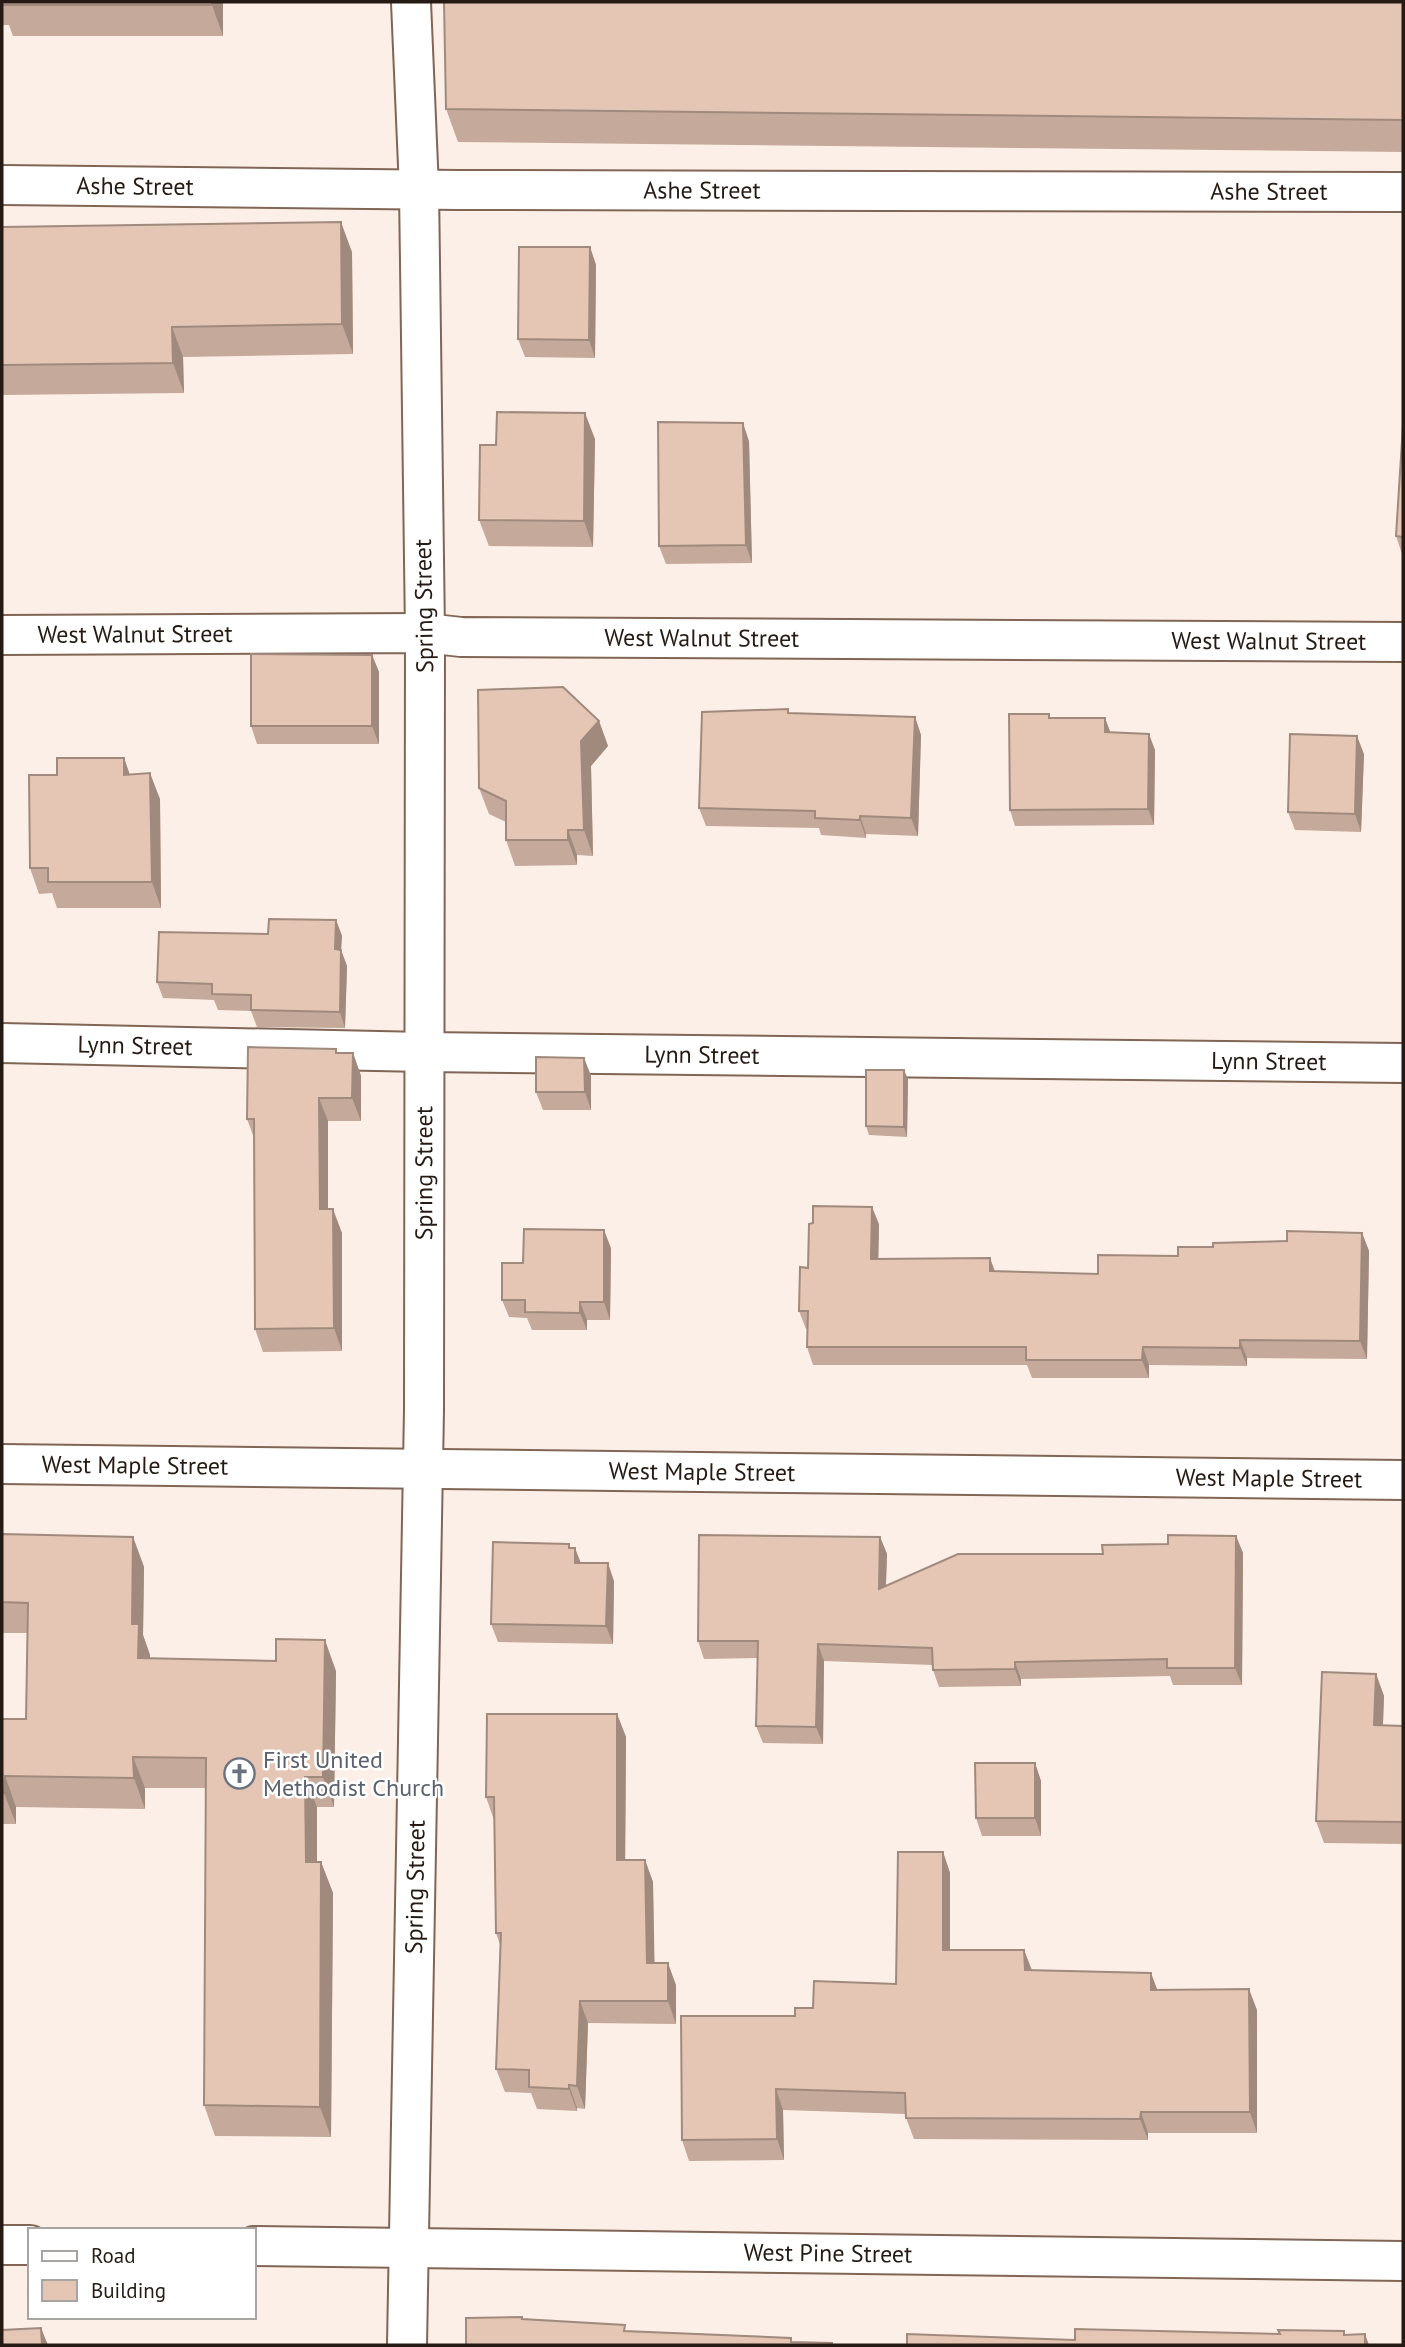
<svg xmlns="http://www.w3.org/2000/svg" width="1405" height="2347" viewBox="0 0 1405 2347" font-family="'PT Sans',sans-serif">
<style>
.lines{fill:none;stroke-linecap:round;stroke-linejoin:round}
.minor-casing{stroke:#816555;stroke-width:42}
.minor{stroke:#fff;stroke-width:38}
.wall{fill:#c5a99a}
.shaded-wall{fill:#a08a7d}
.building{fill:#e5c5b3;stroke:#a08a7d;stroke-width:2}
.labels{text-anchor:middle;stroke-width:5;stroke-linejoin:round;paint-order:stroke}
.street-label{font-size:24px;fill:#261b14;stroke:#fff}
.worship-label{font-size:24px;fill:#5b616d;stroke:#fff;text-anchor:start}
</style>
<rect width="100%" height="100%" fill="#fcefe8"/>
<g class="lines">
<defs>
<g id="minor">
<path id="s1" d="M2,185L459,190L1403,192"/>
<path id="s2" d="M2,635L425,633L461,637L1403,642"/>
<path id="s3" d="M2,1043L424,1052L1403,1063"/>
<path id="s4" d="M2,1464L1403,1480"/>
<path d="M2,2245H30"/>
<path id="s5" d="M254,2246L1403,2261"/>
<path id="s6" d="M407,2345L424,1410L425,633L419,189L411,2"/>
</g>
</defs>
<use href="#minor" class="minor-casing"/>
<use href="#minor" class="minor"/>
</g>
<path class="wall" d="M2,2H223V36H13L9,25H2Z
M1403,2V152L458,142L446,109Z
M2,227L352,252L353,354L183,357L184,393L2,395Z
M590,247L596,265L595,358L525,357L518,339Z
M1403,425V554H1402L1396,536Z
M595,439L593,547L489,546L479,520L496,445Z
M749,441L752,563L666,564L659,546Z
M372,655L379,672V744H257L251,726Z
M790,713L915,717L921,735L918,836L866,834V838L821,835L819,828L706,826L699,808Z
M1049,714L1050,718H1105L1110,732L1155,750L1154,825L1015,826L1010,810Z
M599,721L608,746L591,766L593,856L577,855V865L515,866L506,840V822L489,814L479,788Z
M1364,754L1361,832L1295,830L1288,812Z
M124,758L130,775L160,799L161,908H57L52,893L39,894L30,868L57,775Z
M336,920L342,936L341,950L347,966L345,1028L257,1027L251,1011L218,1010L214,1000L163,998L157,982L268,934Z
M337,1053H353L361,1076V1121H328V1209L342,1233V1351L263,1352L255,1329L254,1138L247,1119Z
M584,1058L591,1076V1110H543L536,1092Z
M908,1079L907,1137L869,1135L866,1126Z
M813,1223L879,1224L878,1259L990,1258L995,1271L1098,1274L1213,1247L1362,1233L1369,1251L1367,1359L1247,1358V1366L1149,1365V1378H1032L1027,1365H813L807,1347V1329H806L799,1311L808,1268Z
M611,1248L610,1320H587V1330H532L527,1318L509,1317L502,1300L523,1263Z
M2,1534L133,1537L144,1567L143,1635L150,1655V1659L336,1671L334,1807H317V1862H321L333,1893L331,2137L215,2136L204,2105L206,1788H145V1809L16,1807V1824H2V1719H26L28,1633H2Z
M1236,1536L1243,1553L1242,1685H1173L1170,1676L1021,1679V1686L939,1687L933,1670V1665L824,1661L823,1744L763,1743L756,1726L758,1658L704,1659L698,1641L880,1537L887,1554L886,1586L1168,1544Z
M571,1548L581,1563L614,1581L613,1644L498,1642L491,1624Z
M1376,1674L1384,1696L1383,1725L1403,1726V1844L1324,1843L1316,1821Z
M617,1714L626,1737L625,1860H645L653,1882L654,1963L676,1985V2024L588,2023L585,2109L577,2108V2111L537,2109L531,2093L505,2092L496,2069L500,1945L496,1933L494,1820L486,1797Z
M1035,1763L1041,1781V1836H982L976,1818Z
M943,1852L950,1873V1950H1024L1032,1970L1157,1990L1257,2010V2133H1148V2140L914,2139L906,2118V2114L783,2110L784,2160L689,2161L682,2140L795,2016L896,1984Z"/>
<path class="shaded-wall" d="M212,2H223V36L212,5Z
M341,222L352,252L353,354L342,324Z
M590,247L596,265L595,358L589,340Z
M172,327L183,357L184,393L173,363Z
M585,413L595,439L593,547L584,521Z
M743,423L749,441L752,563L746,545Z
M372,655L379,672V744L372,726Z
M915,717L921,735L918,836L911,818Z
M1105,718L1111,734L1105,732Z
M599,721L608,746L591,766L593,856L584,830L581,741Z
M1149,734L1155,750L1154,825L1148,809Z
M1357,736L1364,754L1361,832L1355,814Z
M124,758L133,784L124,775Z
M150,773L160,799L161,908L152,882Z
M860,816L866,834V838L860,820Z
M568,830L577,855V865L568,840Z
M336,920L342,936L341,950L347,966L345,1028L340,1012L335,949Z
M353,1053L361,1076V1121L352,1098Z
M584,1058L591,1076V1110L585,1092Z
M904,1070L908,1079L907,1137L904,1127Z
M319,1098L328,1121V1233L320,1209Z
M872,1207L879,1224L878,1277L871,1259Z
M333,1209L342,1233V1351L334,1328Z
M604,1230L611,1248L610,1320L604,1302Z
M1362,1233L1369,1251L1367,1359L1360,1341Z
M990,1258L996,1276L990,1271Z
M580,1302L587,1320V1330L580,1313Z
M1240,1340L1247,1358V1366L1240,1348Z
M1143,1347L1149,1365V1378L1142,1360Z
M1236,1536L1243,1553L1242,1685L1235,1668Z
M133,1537L144,1567L143,1635L150,1655V1689L138,1658L132,1624Z
M880,1537L887,1554L885,1606L879,1589Z
M569,1544L575,1560V1548L582,1566V1581L569,1548Z
M608,1563L614,1581L613,1644L606,1626Z
M325,1640L336,1671L334,1807L323,1777Z
M818,1644L824,1661L823,1744L816,1727Z
M1015,1662L1021,1679V1686L1015,1669Z
M1376,1674L1384,1696L1382,1748L1374,1725Z
M617,1714L626,1737L625,1883L617,1860Z
M133,1757L145,1788V1809L134,1778Z
M1035,1763L1041,1781V1836L1035,1818Z
M5,1776L16,1807V1824L4,1793Z
M305,1777L317,1807V1893L306,1862Z
M943,1852L950,1873V1971L943,1950Z
M645,1860L653,1882L655,1986L647,1963Z
M321,1862L333,1893L331,2137L320,2107Z
M1024,1950L1032,1971L1025,1970Z
M668,1963L676,1985V2024L668,2001Z
M1151,1973L1159,1994L1151,1990Z
M1249,1989L1257,2010V2133L1250,2112Z
M580,2001L588,2023L585,2109L577,2086Z
M569,2085L577,2108V2111L569,2089Z
M776,2089L783,2110L784,2160L777,2139Z
M1141,2112L1148,2133V2140L1140,2119Z
M41,2328L48,2345H42Z
M1365,2334L1369,2345H1365Z"/>
<path class="building" d="M2,2H212V5H2Z
M444,2H1403V120L446,109Z
M341,222L342,324L172,327L173,363L2,365V227Z
M519,247H590L589,340L518,339Z
M497,412L585,413L584,521L479,520L480,445H496Z
M658,422L743,423L746,545L659,546Z
M1403,425V537L1396,536Z
M251,654L372,655V726H251Z
M563,687L599,721L581,741L584,830H568V840H506V801L479,788L478,690Z
M788,709V713L915,717L911,818L860,816V820L815,818V811L699,808L702,712Z
M1009,714H1049V718H1105V732L1149,734L1148,809L1010,810Z
M1290,734L1357,736L1355,814L1288,812Z
M57,758H124V775L150,773L152,882H48V868H30L29,775H57Z
M269,919L336,920L335,949L341,950L340,1012L251,1010V995L212,994V984L157,982L159,932L268,934Z
M248,1047L336,1049V1053H353L352,1098H319L320,1209H333L334,1328L255,1329L254,1119H247Z
M536,1057L584,1058L585,1092H536Z
M866,1070H904V1127L866,1126Z
M813,1206L872,1207L871,1259L990,1258V1271L1098,1274V1255L1178,1256V1247H1213V1243L1287,1241V1231L1362,1233L1360,1341L1240,1340V1348L1143,1347L1142,1360H1026V1347H807L808,1311H799L800,1267L808,1268L809,1224L813,1223Z
M524,1229L604,1230V1302H580V1313L525,1312V1300H502V1263H523Z
M2,1534L133,1537L132,1624H139L138,1658L276,1661V1639L325,1640L323,1777H305L306,1862H321L320,2107L204,2105L206,1758L133,1757L134,1778L5,1776L4,1793H2V1719H26L28,1603L2,1602Z
M699,1535L880,1537L879,1589L958,1554H1103L1102,1545L1168,1544V1535L1236,1536L1235,1668H1167V1659L1015,1662V1669L933,1670L932,1648L818,1644L816,1727L756,1726L758,1641H698Z
M493,1542L569,1544V1548H575V1563H608L606,1626L491,1624Z
M1322,1672L1376,1674L1374,1725L1403,1726V1822L1316,1821Z
M487,1714H617V1860H645L647,1963H668V2001H580L577,2086L569,2085V2089L529,2087V2070L496,2069L501,1933H496L494,1797H486Z
M975,1763H1035V1818H976Z
M898,1852H943V1950H1024L1025,1970L1151,1973V1990L1249,1989L1250,2112H1141L1140,2119L906,2118L905,2093L776,2089L777,2139L682,2140L681,2016H795V2008H813L814,1981L896,1984Z
M522,2317V2319L625,2325L624,2331L791,2338V2342L832,2343V2345H466V2318Z
M41,2328L42,2345H2V2330Z
M1075,2329L1280,2334L1278,2330L1344,2331V2335L1365,2334V2345H907V2334L1075,2340Z"/>
<defs>
<symbol id="church-ring" viewBox="-11 -11 22 22"><circle r="9.5" fill="#fff" stroke="#6b7280" stroke-width="1.5"/><path d="M-1.2-6h2.4v3.5h3.3v2.4h-3.3V6h-2.4V-.1h-3.3v-2.4h3.3Z" fill="#6b7280"/></symbol>
</defs>
<g fill-rule="evenodd">
<use href="#church-ring" x="222" y="1756" width="35" height="35"/>
</g>
<g class="labels">
<g class="street-label">
<text dy="8" stroke="none"><textPath href="#s1" startOffset="133">Ashe Street</textPath></text>
<text dy="8" stroke="none"><textPath href="#s1" startOffset="700">Ashe Street</textPath></text>
<text dy="8" stroke="none"><textPath href="#s1" startOffset="1267">Ashe Street</textPath></text>
<text transform="translate(424 606) rotate(-91)" y="8">Spring Street</text>
<text dy="8" stroke="none"><textPath href="#s2" startOffset="133">West Walnut Street</textPath></text>
<text dy="8" stroke="none"><textPath href="#s2" startOffset="700">West Walnut Street</textPath></text>
<text dy="8" stroke="none"><textPath href="#s2" startOffset="1267">West Walnut Street</textPath></text>
<text dy="8" stroke="none"><textPath href="#s3" startOffset="133">Lynn Street</textPath></text>
<text dy="8" stroke="none"><textPath href="#s3" startOffset="700">Lynn Street</textPath></text>
<text dy="8" stroke="none"><textPath href="#s3" startOffset="1267">Lynn Street</textPath></text>
<text dy="8" stroke="none"><textPath href="#s6" startOffset="1172">Spring Street</textPath></text>
<text dy="8" stroke="none"><textPath href="#s4" startOffset="133">West Maple Street</textPath></text>
<text dy="8" stroke="none"><textPath href="#s4" startOffset="700">West Maple Street</textPath></text>
<text dy="8" stroke="none"><textPath href="#s4" startOffset="1267">West Maple Street</textPath></text>
<text dy="8" stroke="none"><textPath href="#s6" startOffset="458">Spring Street</textPath></text>
<text dy="8" stroke="none"><textPath href="#s5" startOffset="574">West Pine Street</textPath></text>
</g>
<g class="worship-label">
<text x="263" y="1768">First United<tspan x="263" dy="28">Methodist Church</tspan></text>
</g>
</g>
<rect width="1405" height="2347" fill="none" stroke="#261b14" stroke-width="7"/>
<rect x="28" y="2228" width="228" height="91" fill="#ffffff" stroke="#a8a4a1" stroke-width="2"/>
<rect x="42" y="2251" width="35" height="10" fill="#ffffff" stroke="#a8a4a1" stroke-width="2"/>
<text x="91" y="2263" font-size="21" fill="#261b14">Road</text>
<rect x="42" y="2280" width="35" height="21" fill="#e5c5b3" stroke="#a8a4a1" stroke-width="2"/>
<text x="91" y="2298" font-size="21" fill="#261b14">Building</text>
</svg>
